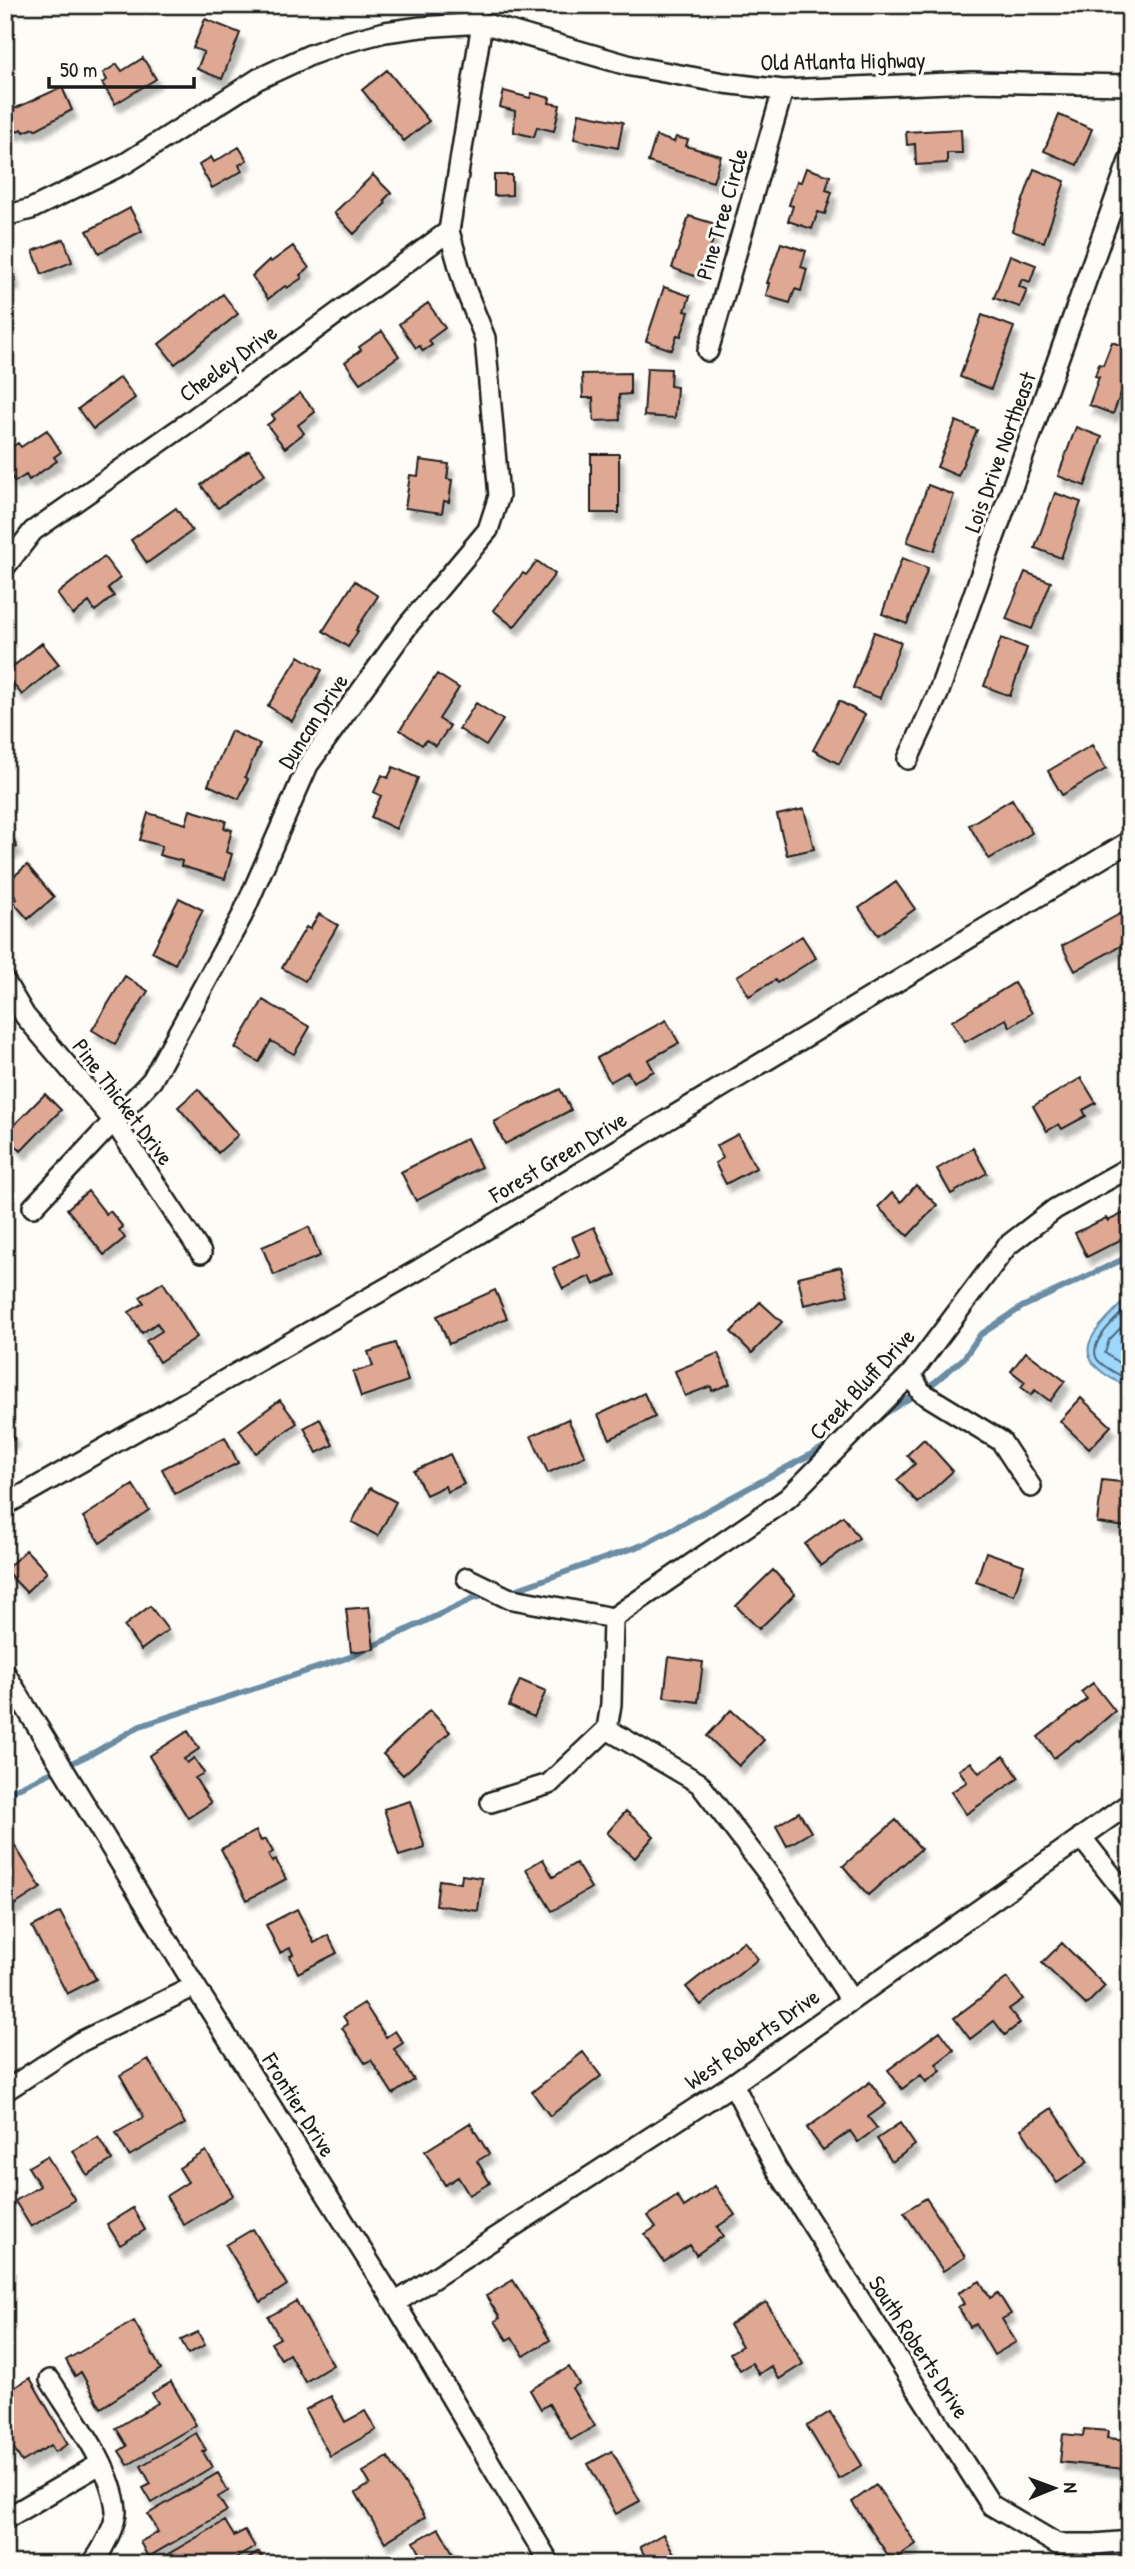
<svg xmlns="http://www.w3.org/2000/svg" width="1135" height="2569" viewBox="0 0 1135 2569" font-family="'Patrick Hand',sans-serif">
<style>
.water{fill:#9fd8ff;stroke:#6b8da4;stroke-width:2}
.lines{fill:none;stroke-linecap:round;stroke-linejoin:round}
.shore{stroke:#506777;stroke-width:2}
.stream{stroke:#6b8da4;stroke-width:6}
.building{fill:#dea893;stroke:#1c1c1c;stroke-width:2;filter:url(#shadow)}
.minor-casing{stroke:#1c1c1c;stroke-width:24}
.minor{stroke:#fdfcf7;stroke-width:19}
.labels{text-anchor:middle;stroke-width:6;stroke-linejoin:round;paint-order:stroke}
.street-label{font-size:23px;fill:#1c1c1c;stroke:#fdfcf7}
</style>
<defs>
<filter id="shadow"><feDropShadow dx="4.5" dy="8" stdDeviation="2" flood-color="#0004"/></filter>
</defs>
<rect width="100%" height="100%" fill="#fdfcf7"/>
<filter id="ink" filterUnits="userSpaceOnUse"><feTurbulence type="fractalNoise" baseFrequency=".0143" numOctaves="2"/><feDisplacementMap in="SourceGraphic" scale="14" xChannelSelector="R" yChannelSelector="G"/><feConvolveMatrix kernelMatrix="1 2 1 2 8 2 1 2 1" color-interpolation-filters="sRGB"/></filter>
<g filter="url(#ink)">
<path class="water" d="M1130,1295V1388C1061,1356 1090,1336 1130,1295Z"/>
<g class="lines">
<path class="shore" d="M1130,1305C1119,1316 1087,1342 1097,1359C1103,1368 1121,1375 1130,1381
M1130,1318L1109,1340L1105,1353L1130,1371"/>
<path class="stream" d="M878,1418L935,1382L964,1358L980,1335L1022,1307L1130,1256
M509,1592L645,1544L832,1443
M5,1794L93,1753L140,1726L350,1657L474,1598L488,1595"/>
</g>
<path class="building" d="M205,19L240,33L222,79L197,69L204,52L193,48Z
M143,58L156,79L115,104L102,83L107,80L103,73L117,64L122,71Z
M387,70L429,121L404,141L362,90Z
M62,87L72,110L35,130L34,128L24,132L22,129L13,133L5,113Z
M504,91L530,98L532,93L550,98L549,103L560,105L554,131L537,127L534,137L514,132L515,111L500,107Z
M579,113L623,122L618,148L574,139Z
M1059,115L1092,129L1077,165L1044,151Z
M961,129L962,153H947V163L916,165L915,144L907,145L906,132Z
M656,136L674,142L676,137L688,140L686,146L721,156L713,182L648,162Z
M239,147L247,160L239,165L242,171L212,188L199,165L211,157L214,162Z
M806,168L830,176L826,190L832,192L825,214L818,212L812,229L788,221L793,206L789,205L797,181L801,182Z
M1034,169L1065,181L1044,242L1012,231Z
M373,175L391,193L384,200L386,203L354,234L334,213Z
M494,175H512V195L494,196Z
M130,208L142,231L99,253L87,231Z
M689,216L715,224L711,236L714,237L705,263L702,262L697,277L672,268Z
M64,239L72,262L42,274L33,251Z
M781,243L806,251L801,267L807,269L801,291L795,289L790,303L766,296L769,283H767Z
M293,246L309,268L300,275L302,278L287,288L285,286L268,299L252,276L269,260L271,262Z
M1010,255L1036,265L1030,282L1022,279L1019,286L1027,290L1020,307L994,298Z
M10,263L15,281L6,284L5,289V265Z
M664,287L690,296L685,311L689,312L681,336L677,335L672,350L646,341Z
M223,294L238,314L175,364L159,344Z
M428,303L445,328L429,340L432,345L423,351L420,346L416,348L399,324Z
M982,315L1014,327L991,389L960,377Z
M382,331L399,356L360,383L345,362L361,350L359,347Z
M1112,342L1130,349V369L1113,414L1089,405L1099,377L1095,376L1099,364L1103,365Z
M647,368L671,369L670,386L677,387L675,418L644,416Z
M630,373V394L619,395L620,420L594,421L593,398H583L582,374Z
M120,377L135,398L93,429L78,409Z
M300,393L315,412L298,425L304,433L285,448L267,425L275,419L272,415Z
M956,421L977,430L958,476L937,467Z
M1076,427L1102,437L1085,486L1058,476Z
M47,430L61,452L54,457L57,461L29,480L26,475L15,482L5,467V451L18,443L21,447Z
M249,451L265,474L218,508L201,485Z
M591,454H619V513H591Z
M420,460L449,464L447,479L452,480L449,502L444,501L442,513L405,508L410,475L418,476Z
M928,485L954,495L934,551L907,542Z
M1055,493L1081,502L1061,558L1035,548Z
M176,508L192,531L147,563L131,540Z
M104,557L120,578L108,588L114,596L95,611L89,602L73,615L57,594Z
M902,558L928,568L907,624L882,614Z
M537,561L555,574L514,627L493,610L523,573L526,575Z
M1025,572L1051,582L1032,629L1006,619Z
M355,581L378,596L356,630L358,631L348,647L323,631Z
M874,632L901,642L880,698L853,688Z
M1001,638L1027,648L1010,696L984,686Z
M42,643L59,664L22,695L5,673Z
M299,656L322,670L292,721L268,706Z
M437,674L459,688L439,719L450,726L436,746L426,740L422,745L400,730Z
M839,701L865,715L839,764L813,750Z
M476,703L503,720L486,746L459,729Z
M231,731L260,744L245,777L248,779L239,799L208,785Z
M1092,745L1106,769L1062,795L1048,771Z
M393,767L418,778L396,829L371,817L381,796L374,792L382,775L388,778Z
M1012,799L1032,833L989,859L969,825Z
M804,809L814,849L787,855L777,815Z
M190,810L226,821L224,828L232,830L226,852L232,854L225,879L181,866L182,861L159,855L162,846L140,840L148,813L186,824Z
M5,823L17,847L5,853Z
M27,865L54,897L28,919L13,902L17,899L5,884Z
M896,882L915,909L878,935L859,908Z
M179,898L203,910L175,964L152,952Z
M1127,910L1130,915V941L1075,971L1062,946Z
M319,914L338,925L305,981L282,968L306,927L310,929Z
M802,936L816,958L777,983L775,980L749,996L737,976Z
M125,976L148,991L115,1044L92,1030Z
M1014,983L1032,1013L1010,1027L1006,1019L965,1042L952,1021Z
M263,1000L310,1027L294,1054L271,1041L259,1062L235,1048Z
M666,1020L679,1043L648,1060L654,1071L633,1082L628,1072L610,1082L597,1058Z
M1130,1048V1071L1120,1054Z
M1081,1078L1096,1103L1083,1110L1086,1116L1062,1129L1059,1124L1047,1131L1033,1106Z
M198,1089L238,1135L218,1153L178,1107Z
M560,1089L571,1110L505,1144L494,1122Z
M45,1094L61,1110L21,1151L5,1134Z
M738,1134L756,1168L726,1184L715,1163L723,1158L716,1146Z
M467,1138L481,1167L416,1201L401,1172Z
M973,1148L987,1173L951,1194L937,1169Z
M916,1185L937,1205L908,1236L878,1207L892,1193L901,1202Z
M88,1191L106,1214L110,1211L123,1227L119,1230L125,1238L104,1255L67,1209Z
M1130,1210V1235L1087,1257L1075,1233L1106,1218L1108,1221Z
M309,1227L320,1256L274,1275L262,1247Z
M594,1227L616,1275L594,1285L590,1276L563,1289L553,1268L580,1255L572,1237Z
M841,1267L848,1295L804,1305L798,1277Z
M163,1282L197,1337L159,1362L146,1341L162,1331L157,1323L142,1333L129,1312L144,1303L140,1297Z
M495,1290L507,1318L449,1344L437,1316Z
M760,1302L782,1322L752,1353L731,1332Z
M395,1343L408,1381L361,1397L353,1372L373,1366L368,1352Z
M1026,1352L1065,1381L1050,1401L1035,1390L1031,1395L1021,1387L1025,1382L1011,1371Z
M718,1353L730,1384L712,1391L711,1386L685,1396L675,1371Z
M644,1393L655,1417L610,1439L598,1415Z
M1081,1398L1111,1426L1089,1449L1060,1421Z
M280,1400L297,1423L256,1453L239,1430Z
M320,1419L333,1445L317,1453L304,1428Z
M568,1419L585,1456L548,1473L531,1436Z
M5,1420L14,1439L5,1443Z
M225,1437L238,1463L175,1494L162,1469Z
M924,1439L953,1471L918,1503L897,1480L915,1464L907,1455Z
M450,1454L464,1484L447,1492L445,1486L426,1495L414,1471Z
M1102,1480L1130,1483L1127,1527L1097,1523Z
M133,1485L149,1510L100,1543L83,1517Z
M370,1488L396,1502L378,1536L352,1522Z
M843,1516L859,1538L821,1566L805,1544Z
M26,1550L47,1572L26,1592L5,1570Z
M986,1552L1024,1565L1014,1595L976,1582Z
M773,1570L795,1594L759,1629L736,1606Z
M150,1606L168,1630L141,1650L124,1626Z
M369,1607L374,1649L351,1652L346,1609Z
M669,1657L703,1662L698,1702L664,1697Z
M520,1680L546,1691L534,1717L509,1706Z
M1093,1683L1115,1711L1079,1742L1077,1740L1054,1758L1038,1737L1087,1699L1081,1692Z
M430,1710L450,1732L403,1775L383,1754Z
M731,1710L764,1740L739,1766L707,1736Z
M188,1731L199,1749L184,1759L187,1763L194,1758L204,1773L195,1778L211,1803L188,1818L149,1756Z
M1004,1756L1019,1778L966,1814L951,1792L967,1782L959,1770L971,1762L979,1773Z
M410,1801L425,1848L399,1856L384,1809Z
M626,1811L654,1836L635,1858L607,1833Z
M799,1812L811,1832L787,1846L776,1826Z
M896,1820L921,1849L868,1895L843,1866Z
M5,1830L41,1888L5,1911V1886L9,1884L5,1878Z
M256,1831L261,1841L266,1839L273,1852L268,1855L272,1862L276,1860L286,1879L247,1900L221,1849Z
M543,1859L553,1877L576,1863L591,1888L552,1911L526,1869Z
M462,1875L482,1878L478,1911L436,1905L439,1880L461,1883Z
M297,1909L314,1943L328,1935L337,1953L298,1973L290,1956L293,1954L290,1948L280,1953L266,1925Z
M60,1912L96,1979L67,1994L32,1927Z
M744,1941L758,1959L701,2005L686,1987Z
M1062,1943L1105,1986L1086,2005L1042,1963Z
M1007,1978L1023,1999L1009,2009L1020,2023L1005,2035L994,2021L970,2039L954,2018Z
M364,2003L386,2037L395,2031L403,2043L394,2049L414,2080L393,2094L371,2060L365,2063L342,2028L348,2024L343,2016Z
M940,2031L954,2050L936,2064L941,2071L926,2082L921,2075L902,2089L888,2070Z
M583,2052L601,2076L550,2116L532,2092Z
M148,2059L185,2124L129,2156L116,2133L144,2117L120,2075Z
M870,2082L886,2104L868,2117L877,2128L858,2142L850,2131L823,2150L807,2128Z
M1052,2108L1088,2162L1057,2183L1021,2129Z
M470,2123L489,2154L477,2161L490,2183L469,2195L458,2177L445,2185L425,2151Z
M900,2123L915,2145L892,2162L877,2139Z
M98,2137L112,2160L87,2175L73,2151Z
M206,2151L233,2195L184,2225L166,2196L188,2182L179,2168Z
M47,2156L75,2200L31,2227L15,2201L40,2186L28,2167Z
M715,2186L735,2215L717,2227L723,2236L696,2255L690,2245L664,2262L645,2234L656,2227L648,2216L677,2196L684,2207Z
M926,2198L965,2257L943,2271L904,2212Z
M133,2208L145,2230L120,2245L107,2224Z
M253,2229L287,2285L261,2302L226,2245Z
M513,2280L550,2340L524,2356L512,2337L507,2340L495,2321L500,2318L486,2296Z
M980,2281L990,2298L998,2293L1011,2314L1002,2319L1016,2342L994,2355L976,2324L970,2327L958,2307L964,2304L958,2293Z
M296,2301L333,2365L305,2382L289,2354L281,2359L271,2343L280,2338L268,2317Z
M766,2302L803,2364L779,2379L771,2366L759,2374L752,2363L740,2370L730,2353L742,2346L729,2325Z
M134,2321L161,2369L101,2408L81,2372L75,2376L66,2360Z
M198,2332L205,2345L188,2354L181,2340Z
M569,2367L579,2384L572,2388L595,2426L571,2440L549,2404L541,2409L530,2390Z
M30,2378L68,2444L55,2452L51,2445L22,2462L5,2434V2393Z
M171,2382L196,2425L128,2465L119,2451L127,2446L116,2428L158,2403L152,2393Z
M331,2396L345,2422L365,2411L376,2430L330,2456L305,2410Z
M830,2412L862,2465L839,2479L807,2426Z
M1084,2429L1108,2431L1107,2438L1127,2440L1124,2469L1060,2462L1063,2434L1083,2436Z
M196,2433L206,2450L203,2452L212,2467L152,2503L143,2488L151,2484L141,2466Z
M612,2451L640,2501L616,2514L588,2464Z
M388,2457L425,2517L385,2542L356,2493L370,2484L363,2472Z
M218,2473L228,2491L218,2497L227,2511L148,2557L140,2542L158,2532L148,2514Z
M876,2485L916,2544L892,2561L852,2502Z
M225,2521L234,2536L245,2530L255,2547L226,2564H160L158,2560Z
M439,2528L459,2564H426L414,2542Z
M663,2534L680,2564H649L640,2547Z
M259,2552L266,2564H240Z"/>
<g class="lines">
<defs>
<path id="minor" d="M467,5L482,23
M5,216L31,209L126,163L258,79L310,55L343,43L385,32L421,27L482,23L631,66L724,83L783,90L972,82L1130,85
M708,351L783,90
M5,567L33,531L192,420L449,231
M908,759L938,694L1130,158
M5,982L25,1016L113,1120L201,1253
M33,1207L152,1080L242,916L308,765L409,624L488,530L499,496L485,338L465,288L449,231L482,23
M911,1374L921,1392L1001,1441L1031,1487
M5,1505L420,1269L1130,841
M467,1578L508,1598L613,1618
M613,1618L788,1498L911,1374L1007,1246L1055,1209L1130,1167
M5,1673L195,1986L395,2303L550,2564
M607,1729L699,1783L776,1884L851,2000
M491,1802L549,1784L607,1729L611,1704L613,1618
M1081,1837L1130,1899
M733,2084L776,2168L991,2505L1057,2544H1095L1130,2541
M5,2091L80,2042L195,1986
M395,2303L733,2084L1130,1803
M50,2380C73,2417 112,2466 116,2510C117,2524 100,2554 92,2564
M5,2519L100,2464"/>
</defs>
<use href="#minor" class="minor-casing"/>
<use href="#minor" class="minor"/>
</g>
</g>
<g class="labels">
<g class="street-label">
<text transform="translate(843 61) rotate(-1)" y="8">Old Atlanta Highway</text>
<text transform="translate(722 214) rotate(-74)" y="8">Pine Tree Circle</text>
<text transform="translate(228 363) rotate(-36)" y="8">Cheeley Drive</text>
<text transform="translate(1000 452) rotate(-70)" y="8">Lois Drive Northeast</text>
<text transform="translate(313 721) rotate(-57)" y="8">Duncan Drive</text>
<text transform="translate(123 1102) rotate(53)" y="8">Pine Thicket Drive</text>
<text transform="translate(558 1157) rotate(-31)" y="8">Forest Green Drive</text>
<text transform="translate(862 1384) rotate(-47)" y="8">Creek Bluff Drive</text>
<text transform="translate(752 2039) rotate(-35)" y="8">West Roberts Drive</text>
<text transform="translate(299 2105) rotate(58)" y="8">Frontier Drive</text>
<text transform="translate(919 2347) rotate(57)" y="8">South Roberts Drive</text>
</g>
</g>
<rect width="1135" height="2569" fill="none" stroke="#fdfcf7" stroke-width="28"/>
<rect x="14" y="14" width="1107" height="2541" fill="none" stroke="#1c1c1c" stroke-width="2.5" filter="url(#ink)"/>
<g transform="translate(1054 2488) rotate(89)" stroke="#fdfcf7" stroke-width="5" paint-order="stroke">
<path d="M0-5L12 26L0 18L-12 26Z" fill="#1c1c1c"/>
<text y="-10" font-size="19" font-weight="bold" text-anchor="middle" fill="#1c1c1c">N</text>
</g>
<path d="M49 77v10h145v-10" fill="none" stroke="#1c1c1c" stroke-width="3.5"/>
<text x="60" y="77" font-size="21" fill="#1c1c1c" stroke="#fdfcf7" stroke-width="5" paint-order="stroke">50 m</text>
</svg>
